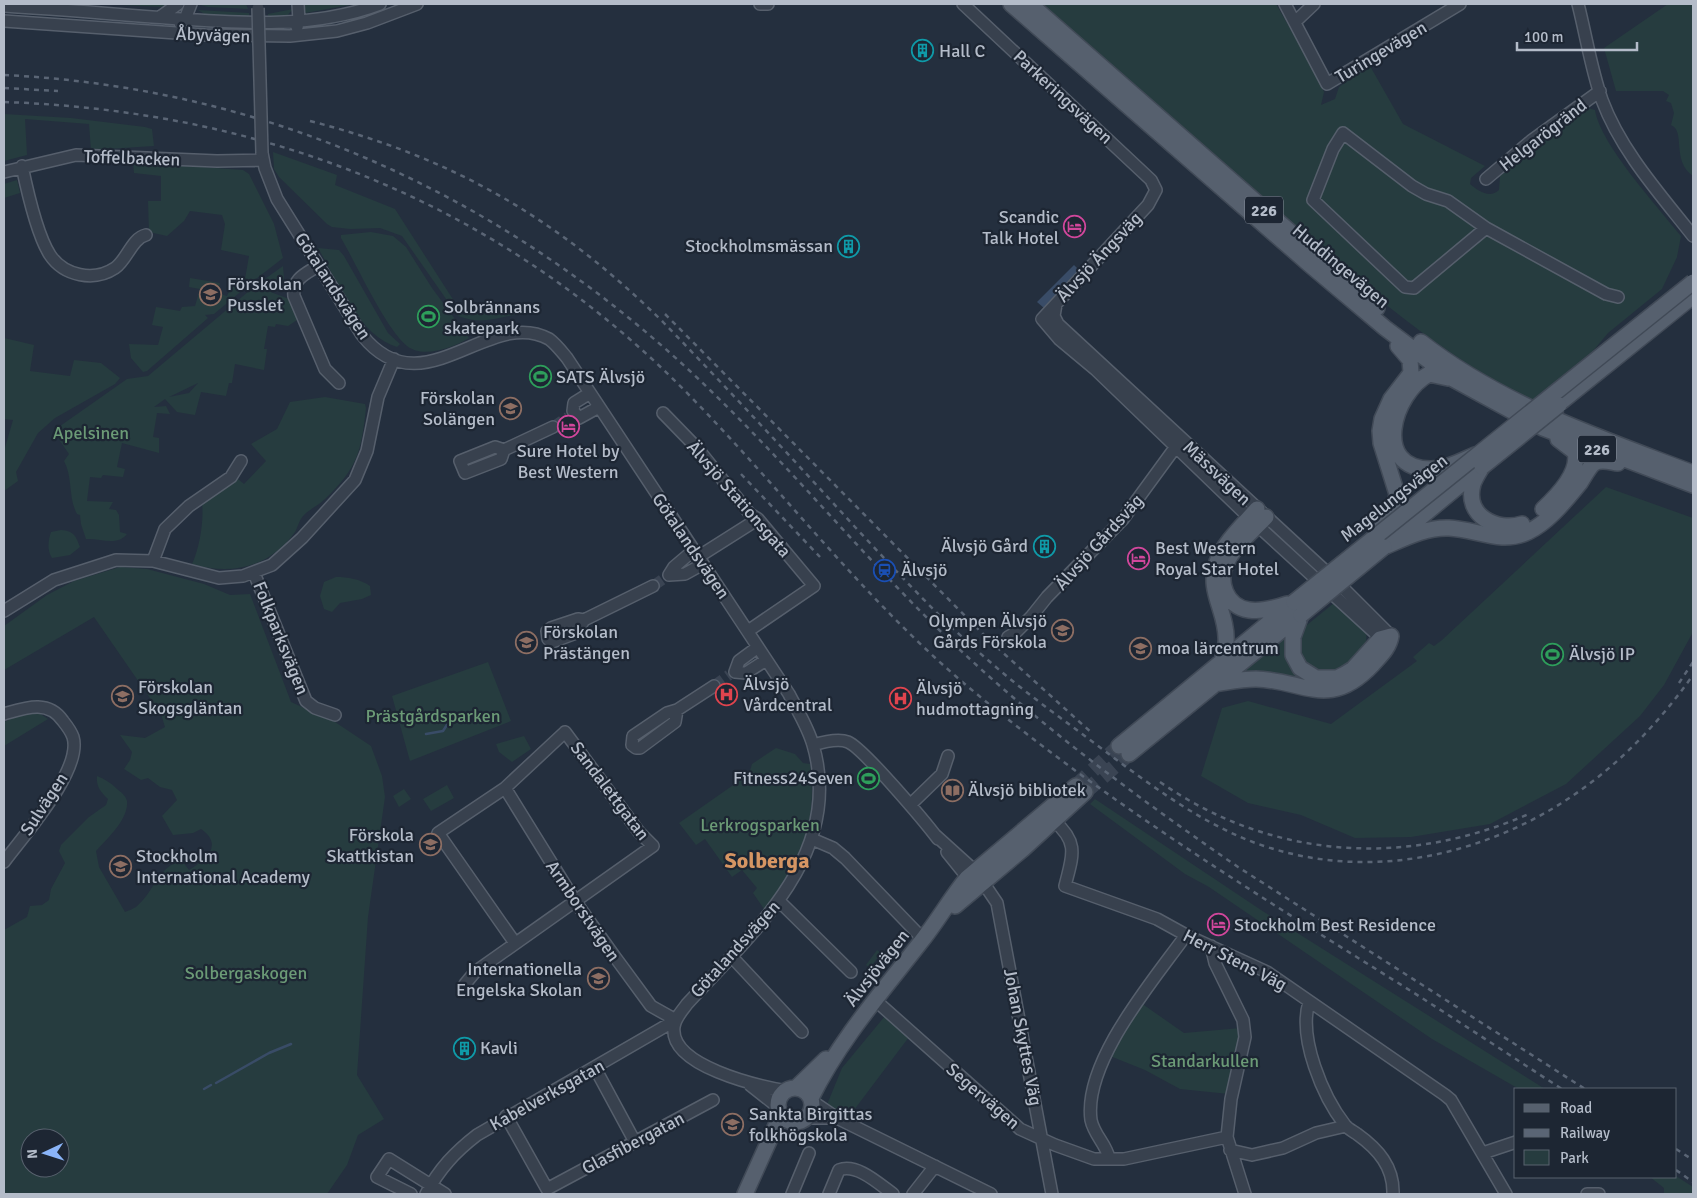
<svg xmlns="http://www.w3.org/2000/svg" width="1697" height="1198" viewBox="0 0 1697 1198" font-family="Signika,sans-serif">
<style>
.green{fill:#263c3f;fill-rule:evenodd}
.water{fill:#394c67}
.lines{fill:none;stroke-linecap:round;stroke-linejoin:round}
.stream{stroke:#394c67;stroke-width:2.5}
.minor-tunnel{stroke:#3a4453;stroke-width:11;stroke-dasharray:11 5.5;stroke-linecap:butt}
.major-tunnel{stroke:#3a4453;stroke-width:15;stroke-dasharray:15 8;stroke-linecap:butt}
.minor-casing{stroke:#565f6c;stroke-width:14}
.major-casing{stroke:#414a57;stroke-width:18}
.minor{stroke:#38414e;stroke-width:11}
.major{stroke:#56606e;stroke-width:15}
.rail{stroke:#5a6575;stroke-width:2.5;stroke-dasharray:5 5;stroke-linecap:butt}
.minor-bridge-casing{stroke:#565f6c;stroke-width:14;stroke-linecap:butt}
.major-bridge-casing{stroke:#414a57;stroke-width:18;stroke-linecap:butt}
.minor-bridge{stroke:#38414e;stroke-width:11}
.major-bridge{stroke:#56606e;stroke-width:15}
.labels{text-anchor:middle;stroke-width:4.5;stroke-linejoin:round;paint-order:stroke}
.shield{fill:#1d2633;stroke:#878f9c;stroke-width:1}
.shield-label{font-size:16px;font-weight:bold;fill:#b4bcc9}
.street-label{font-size:18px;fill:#b4bcc9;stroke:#1d2633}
.poi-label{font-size:18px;fill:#b4bcc9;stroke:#1d2633;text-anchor:start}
.park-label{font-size:18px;fill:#6b9a76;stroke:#1d2633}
.district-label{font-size:22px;font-weight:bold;fill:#d59563;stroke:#1d2633}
</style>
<rect width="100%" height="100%" fill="#242f3e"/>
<path class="green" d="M98,4H168L171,6L165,7Z
M197,4H246L248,9L208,7Z
M304,4H355L305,13Z
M1040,4H1276L1317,75L1324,92L1321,105L1335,99L1339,87L1370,66L1403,124L1485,166L1471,178L1470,184C1478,191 1490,199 1499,190L1500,176L1577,114L1588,108L1595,110C1600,144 1658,207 1681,236L1677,257L1662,289L1608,333L1593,351L1531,401C1472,371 1421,333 1370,292Z
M1668,4H1693V176C1671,161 1686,131 1671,125L1674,113L1671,103L1666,101L1669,95L1663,91H1616L1604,48Z
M293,9L286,17L268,18V14Z
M198,10L249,13V18L208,16Z
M4,114L71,118L145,127L152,129L154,146L91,150L89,124L25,119L27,155L4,161Z
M273,152L337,175L335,185L395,209L463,315L486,300L493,313L513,303L522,307L526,304L531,313C503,314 488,327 458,316L402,236L380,228L350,229L332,227L327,224L279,177L274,169Z
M133,162L243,170L249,174L274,224L283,258L252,282L245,279L249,256L221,250L225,224L222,215L190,211L184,221L167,236L149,232L148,201H161V176L134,173Z
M17,180L20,193L4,198V184Z
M371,232L393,236L406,247L432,288L469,338C455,347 423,359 407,346C385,328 357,265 341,238V235Z
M318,248L339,250L344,256L388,333L400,344L397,347C359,336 337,280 318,248Z
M283,266L285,291L261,283L262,281Z
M190,278L220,283L217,293L227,296L232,285L245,288L214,314L205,315L208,318L147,371L143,372L131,358L129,344L158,345L163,327L152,325L156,307L180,311L182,307L195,306L200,289L189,287Z
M255,286L289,299L297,320L288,326L276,324L275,327L268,326L264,349H267L264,370L235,364L232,383H229L226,396L201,392L195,415L177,412L165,399L154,407L166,406L170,414L157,413L153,437L159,438V453L122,443L117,467L125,469L123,477L103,475L101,478L90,477L87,501L113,502L109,509L116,510L119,515L120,532L127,534C116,547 101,538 86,539L81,524L80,515L77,514C68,498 73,477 64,461L69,454L53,431L127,379L148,376ZM198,383L189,393L169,397Z
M4,338L34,345L30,371L70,376L74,360L101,363L120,378L115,384L55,418L38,433L16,472L18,481L4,491V451L13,420L4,419Z
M325,397L365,404L366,408C361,452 358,467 325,499C319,505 310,509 304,515C299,520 298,527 295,532C270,567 232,576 192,564C200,547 204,520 202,502L238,479L244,484L266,461L251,444L277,429L290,402Z
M1606,487L1693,518V632L1664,685L1640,716L1566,784L1490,824L1411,837L1355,838L1301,815L1248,803L1201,776L1222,708L1248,701L1331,724L1417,661L1413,657L1429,643L1434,646L1442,640Z
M61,530C74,531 76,536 80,547L70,555L52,558C47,550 48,541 51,532Z
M120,567L147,569L204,584L230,595L250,594L291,702L335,722L371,746L382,776L385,797L368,917L357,1075L384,1119L358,1135L347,1165L327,1194H4V930L27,917L30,906L42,905L49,900L51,889L65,863L59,851L61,845L89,817L106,805L108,799C101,792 96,787 97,776C105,779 111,783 117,789C121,792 126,796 127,801C129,819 107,839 96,851L99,867L125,912C130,910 136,908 139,904C154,891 160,864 182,861L189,870C206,860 224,845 201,829L193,833L173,835L162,816L177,800L172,790L160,787L148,778L141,780L124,769L130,760L132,752L120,735L145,738L165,727L161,714L94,617L4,670V626L47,595L74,581ZM30,1138H60V1168H30Z
M336,577C348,577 360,579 370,586L371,595L362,599L340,603L332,612L324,609L320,596L324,582Z
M1334,603L1366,634C1370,650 1343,674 1327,673C1321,673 1314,670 1308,668L1297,647L1302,629Z
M1286,636L1314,681L1239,676Z
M488,662L511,721L410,761L392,696Z
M39,713L48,719L4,746V722L15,717Z
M524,736L531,749L512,762L499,752L496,744Z
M776,748L795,754L803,763L810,764C818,822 801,865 764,909L753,893L757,888L742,870L732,877L705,839L696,845L679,823L749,774L752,764Z
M447,785L454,798L431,811L423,799Z
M404,789L411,799L399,807L393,796Z
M1095,799L1261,910L1545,1089H1519L1432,1039L1209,887L1185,874L1090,804Z
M877,950L881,953L870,968L866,965Z
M1141,1003L1184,1033L1241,1028L1229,1094L1180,1089L1145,1070L1110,1056Z
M885,1016L909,1037L848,1118L826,1107L842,1068Z
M1676,1176L1693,1187V1194H1664V1188L1650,1177Z"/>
<path class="water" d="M1074,265L1080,271L1044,308L1037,302Z"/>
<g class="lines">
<path class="stream" d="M468,715L488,717
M426,734L443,731L452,717L459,715
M216,1083L269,1053L291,1044
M204,1089L211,1085"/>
<path class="minor-tunnel" d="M553,427L568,417
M653,586L669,575
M714,686L729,675"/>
<path class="major-tunnel" d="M1076,786L1119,746
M1085,792L1129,754"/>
<defs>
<path id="minor" d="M760,4H768
M963,4L1151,180L1156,190L1148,205L1042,319L1059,339L1095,369L1258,526L1386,643
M1285,4L1327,84L1460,4
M1578,4C1586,35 1591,69 1602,100C1621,151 1660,194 1693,236
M4,6C53,9 103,13 152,17C227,22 308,31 380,4
M160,17L178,4
M4,21L205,35L290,36L337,31L367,23L417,4
M1295,22L1314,4
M180,23L185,19L191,4
M297,27L299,21L298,4
M262,153L265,168L277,199L362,335C422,411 489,306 549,339C556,344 562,352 567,358L789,694C797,710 808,727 813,745C845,854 753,932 687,1004C682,1011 675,1018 674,1027C669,1066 758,1086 787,1091
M22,166C27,190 37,235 50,255C64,276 94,282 115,268C127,260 132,238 146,235
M4,172L76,155L217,161L263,160
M1486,179L1531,141L1600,91
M1486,228L1448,201L1426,194L1412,186L1343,133L1333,149L1313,200L1405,287L1414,288L1486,228L1606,294L1618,297
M318,266C305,274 292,279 294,296L325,369L339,383
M1056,304L1054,316L1058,324L1334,579L1391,636
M590,393L574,403L573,411L579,418L599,407
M663,413L698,449L750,514L758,519L814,586L748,631
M504,450L501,459L465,473L460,461L495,447L504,450L553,427
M694,550L674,567L669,575L685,574L703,564
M698,557L758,519
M153,561L165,529L189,506L231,477L241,461
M254,573L306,701L315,708L335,715
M4,611L54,580L116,560L153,561L219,578L243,576L272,565L302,538L355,480L367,451L378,397L394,359
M584,620L576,633L552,642L548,639L547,631L551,628L578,619L584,620L653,586
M1008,637L1015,633L1031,617L1047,597L1123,519L1180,441
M758,647L739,661L735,672L746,673L766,660
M677,710L675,722L640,748H636L632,745L633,736L667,713L677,710L714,686
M4,714C25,708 48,699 63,721C67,726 71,731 73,737C83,770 23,836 4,862
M813,745C823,742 838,738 848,742C863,748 926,823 938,839
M505,788L575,901L615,957L651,1006L676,1020
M910,805L942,774L948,756
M1054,821C1080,843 1072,857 1065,886L1157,919L1186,935L1267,972L1445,1095L1451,1100L1506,1194
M934,834L976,872L997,903L1052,1194
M812,839L833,848L845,858L923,939
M947,852L972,883
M779,901L851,972
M1211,946L1215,963L1243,1020L1245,1037L1231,1099L1227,1137L1245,1194
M731,956L802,1032
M465,984L475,972L653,846L639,832L565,732L505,788L438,833L515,943
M875,1000L1020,1129L1055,1145L1094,1159H1124L1227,1137
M1309,1002C1298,1038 1323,1097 1345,1125C1348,1129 1353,1131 1357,1134C1378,1149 1394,1167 1393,1194
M595,1068L635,1142
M750,1085L778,1107
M812,1101L837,1118L991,1194
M506,1116L547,1189L713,1100
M807,1118H837
M1230,1150L1252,1155L1283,1148L1316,1133L1346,1126
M1483,1153L1516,1142
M1109,1158C1106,1144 1094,1135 1091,1120C1083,1062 1153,981 1186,935
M411,1194L377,1177L389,1159L445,1194
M426,1194C439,1169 455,1152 477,1135L676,1020
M792,1194L809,1153
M829,1194L839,1170C857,1163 879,1184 893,1194
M913,1194L935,1166
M1587,1194H1599"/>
<path id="major" d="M1011,4L1309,264L1385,328L1453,379L1543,428L1693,485
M1030,4L1377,308
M1421,342C1502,405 1598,437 1693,473
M1448,378L1429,374C1393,393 1371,469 1431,469C1446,469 1461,461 1475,455
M1561,402L1693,296
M1482,467C1479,472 1475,478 1473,484C1464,516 1497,532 1522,524
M1543,509C1557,496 1580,472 1575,452L1558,439
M1266,517C1253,531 1235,545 1227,562C1217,581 1226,607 1249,610C1262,612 1275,608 1287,604
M1380,529L1394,511L1397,494L1381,443L1380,431L1382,419L1391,399L1411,373L1410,360L1398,346
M1397,537L1478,470
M1384,547C1405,538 1426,527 1449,528C1476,529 1501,545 1528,532C1549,522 1565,501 1580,483C1584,477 1588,469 1593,464C1600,458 1610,462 1618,463
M1221,664C1223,657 1226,649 1226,642C1228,613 1206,591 1217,562C1224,542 1243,525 1257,509
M1214,684C1228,682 1242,679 1256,679C1304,680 1329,711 1373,664C1381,655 1389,648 1391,636L1380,639L1353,669L1345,674L1337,678H1316L1300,668L1293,655V637L1301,615
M1119,746L1294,602
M1129,754L1299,616
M955,906L1023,849L1085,792
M796,1088L826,1059
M778 1105a17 17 0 1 1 34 0a17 17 0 1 1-34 0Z
M811,1098C839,1041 881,993 920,943C937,922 950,899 967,878L1076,786
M745,1194L778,1121L779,1111"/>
</defs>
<use href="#minor" class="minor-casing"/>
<use href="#major" class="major-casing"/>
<use href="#minor" class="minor"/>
<use href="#major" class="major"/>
<path class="rail" d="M4,75C276,88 518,203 712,392C797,474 872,567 958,648C1044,729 1141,800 1238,867L1585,1089
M4,88L58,91
M4,102C269,111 505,206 691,397C784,492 864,599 966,685C1099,797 1248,889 1395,981C1451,1016 1506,1053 1562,1089
M310,121C454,158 557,218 663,322C728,389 792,458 855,527C898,573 941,620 989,661C1025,693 1064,720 1102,749C1152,786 1204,826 1264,846C1340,871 1419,866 1494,837C1577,805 1642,747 1693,675
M665,314L990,641L1093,734
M741,474L820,557
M1679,683L1693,662
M1160,782C1272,860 1407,868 1531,813
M1676,1149L1693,1160
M1676,1170L1693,1182"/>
<defs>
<path id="minor-bridge" d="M258,8L262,153"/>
<path id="major-bridge" d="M1482,467L1559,405
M1294,602L1693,282
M1301,615L1384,547"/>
</defs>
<use href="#minor-bridge" class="minor-bridge-casing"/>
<use href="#major-bridge" class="major-bridge-casing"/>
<use href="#minor-bridge" class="minor-bridge"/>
<use href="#major-bridge" class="major-bridge"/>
</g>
<defs>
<symbol id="building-ring" viewBox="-11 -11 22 22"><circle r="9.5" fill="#1d2633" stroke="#0f9aa8" stroke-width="1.5"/><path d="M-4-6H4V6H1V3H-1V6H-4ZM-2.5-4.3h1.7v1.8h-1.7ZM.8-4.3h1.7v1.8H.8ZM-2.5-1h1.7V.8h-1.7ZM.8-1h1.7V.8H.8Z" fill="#0f9aa8"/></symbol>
<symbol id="hotel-ring" viewBox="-11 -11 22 22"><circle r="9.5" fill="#1d2633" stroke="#d1479c" stroke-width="1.5"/><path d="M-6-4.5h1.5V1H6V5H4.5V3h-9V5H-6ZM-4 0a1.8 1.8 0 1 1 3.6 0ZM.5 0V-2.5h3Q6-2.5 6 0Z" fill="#d1479c"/></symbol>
<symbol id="school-ring" viewBox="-11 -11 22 22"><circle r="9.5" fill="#1d2633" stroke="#8d6e63" stroke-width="1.5"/><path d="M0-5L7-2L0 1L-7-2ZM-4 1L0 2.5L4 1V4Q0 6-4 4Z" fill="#8d6e63"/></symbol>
<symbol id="stadium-ring" viewBox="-11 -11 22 22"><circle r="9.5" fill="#1d2633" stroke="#2e9e5b" stroke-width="1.5"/><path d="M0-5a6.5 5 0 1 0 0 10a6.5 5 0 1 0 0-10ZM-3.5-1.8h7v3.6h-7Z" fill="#2e9e5b"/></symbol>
<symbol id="station-ring" viewBox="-11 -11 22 22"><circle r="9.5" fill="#1d2633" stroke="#1a4fb4" stroke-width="1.5"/><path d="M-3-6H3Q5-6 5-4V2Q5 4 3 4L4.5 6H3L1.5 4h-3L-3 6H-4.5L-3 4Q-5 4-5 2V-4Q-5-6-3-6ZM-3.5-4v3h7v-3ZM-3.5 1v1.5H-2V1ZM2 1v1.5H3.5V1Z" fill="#1a4fb4"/></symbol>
<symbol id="university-ring" viewBox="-11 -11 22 22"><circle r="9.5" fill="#1d2633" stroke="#8d6e63" stroke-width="1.5"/><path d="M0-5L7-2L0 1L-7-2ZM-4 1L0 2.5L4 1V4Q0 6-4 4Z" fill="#8d6e63"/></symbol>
<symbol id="hospital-ring" viewBox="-11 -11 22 22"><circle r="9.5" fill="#1d2633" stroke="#e0444e" stroke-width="1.5"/><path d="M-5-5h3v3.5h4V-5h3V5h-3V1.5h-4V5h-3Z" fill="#e0444e"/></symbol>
<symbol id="library-ring" viewBox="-11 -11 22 22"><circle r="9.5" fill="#1d2633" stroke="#8d6e63" stroke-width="1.5"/><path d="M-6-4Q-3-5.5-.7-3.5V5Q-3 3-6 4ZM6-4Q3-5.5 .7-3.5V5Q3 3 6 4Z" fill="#8d6e63"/></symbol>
</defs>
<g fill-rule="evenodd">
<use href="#building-ring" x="910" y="38" width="25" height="25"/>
<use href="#hotel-ring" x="1062" y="214" width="25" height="25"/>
<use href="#building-ring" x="836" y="234" width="25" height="25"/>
<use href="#school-ring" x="198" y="282" width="25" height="25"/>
<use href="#stadium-ring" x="416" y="304" width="25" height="25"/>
<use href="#stadium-ring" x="528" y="364" width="25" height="25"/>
<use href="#school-ring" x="498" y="396" width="25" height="25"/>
<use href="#hotel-ring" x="556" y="414" width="25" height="25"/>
<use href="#building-ring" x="1032" y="534" width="25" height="25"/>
<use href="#hotel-ring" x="1126" y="546" width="25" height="25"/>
<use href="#station-ring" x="872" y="558" width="25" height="25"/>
<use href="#school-ring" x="1050" y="618" width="25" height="25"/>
<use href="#school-ring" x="514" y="630" width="25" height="25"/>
<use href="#university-ring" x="1128" y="636" width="25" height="25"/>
<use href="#stadium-ring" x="1540" y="642" width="25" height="25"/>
<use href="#hospital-ring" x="714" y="682" width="25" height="25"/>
<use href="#school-ring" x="110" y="684" width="25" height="25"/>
<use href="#hospital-ring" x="888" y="686" width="25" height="25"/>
<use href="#stadium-ring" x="856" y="766" width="25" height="25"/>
<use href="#library-ring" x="940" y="778" width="25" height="25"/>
<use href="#school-ring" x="418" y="832" width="25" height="25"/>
<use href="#school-ring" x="108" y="854" width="25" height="25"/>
<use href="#hotel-ring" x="1206" y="912" width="25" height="25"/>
<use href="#school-ring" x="586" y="966" width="25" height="25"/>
<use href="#building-ring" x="452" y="1036" width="25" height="25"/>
<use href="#university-ring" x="720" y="1112" width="25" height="25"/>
</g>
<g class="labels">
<g class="shield">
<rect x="1245" y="196.5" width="38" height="27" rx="4"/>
<rect x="1578" y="435.5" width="38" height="27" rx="4"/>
</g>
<g class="shield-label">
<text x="1264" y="216">226</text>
<text x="1597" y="455">226</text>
</g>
<g class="street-label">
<text transform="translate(213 35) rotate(2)" y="6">Åbyvägen</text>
<text transform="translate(1381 52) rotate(-31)" y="6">Turingevägen</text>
<text transform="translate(1063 97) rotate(43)" y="6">Parkeringsvägen</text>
<text transform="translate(1543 135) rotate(-38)" y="6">Helgarögränd</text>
<text transform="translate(132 158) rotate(2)" y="6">Toffelbacken</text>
<text transform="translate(1099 257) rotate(-47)" y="6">Älvsjö Ängsväg</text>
<text transform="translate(1341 266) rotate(40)" y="6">Huddingevägen</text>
<text transform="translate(333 286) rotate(57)" y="6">Götalandsvägen</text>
<text transform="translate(1217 473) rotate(43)" y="6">Mässvägen</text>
<text transform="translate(1394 498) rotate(-38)" y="6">Magelungsvägen</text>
<text transform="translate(739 499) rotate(49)" y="6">Älvsjö Stationsgata</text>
<text transform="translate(1099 542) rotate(-48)" y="6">Älvsjö Gårdsväg</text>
<text transform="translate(691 546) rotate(56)" y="6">Götalandsvägen</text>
<text transform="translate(281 638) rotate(68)" y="6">Folkparksvägen</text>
<text transform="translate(610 791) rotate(53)" y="6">Sandalettgatan</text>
<text transform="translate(44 804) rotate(-57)" y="6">Sulvägen</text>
<text transform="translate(583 911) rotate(56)" y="6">Armborstvägen</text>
<text transform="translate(735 949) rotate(-48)" y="6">Götalandsvägen</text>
<text transform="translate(1235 960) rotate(27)" y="6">Herr Stens Väg</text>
<text transform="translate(877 968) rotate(-52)" y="6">Älvsjövägen</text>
<text transform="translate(1023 1037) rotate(79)" y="6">Johan Skyttes Väg</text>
<text transform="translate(547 1095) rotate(-29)" y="6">Kabelverksgatan</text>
<text transform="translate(983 1096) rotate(41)" y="6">Segervägen</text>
<text transform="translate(633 1143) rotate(-28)" y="6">Glasfibergatan</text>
</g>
<g class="poi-label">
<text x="939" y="57">Hall C</text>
<text x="1059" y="223" text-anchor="end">Scandic<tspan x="1059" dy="21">Talk Hotel</tspan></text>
<text x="833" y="252" text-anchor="end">Stockholmsmässan</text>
<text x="227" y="290">Förskolan<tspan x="227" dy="21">Pusslet</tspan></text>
<text x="444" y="313">Solbrännans<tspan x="444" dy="21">skatepark</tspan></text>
<text x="556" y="383">SATS Älvsjö</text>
<text x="495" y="404" text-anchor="end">Förskolan<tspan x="495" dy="21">Solängen</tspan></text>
<text x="568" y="457" text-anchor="middle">Sure Hotel by<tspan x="568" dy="21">Best Western</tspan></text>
<text x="1028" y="552" text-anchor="end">Älvsjö Gård</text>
<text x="1155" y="554">Best Western<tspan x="1155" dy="21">Royal Star Hotel</tspan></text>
<text x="901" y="576">Älvsjö</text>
<text x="1047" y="627" text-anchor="end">Olympen Älvsjö<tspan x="1047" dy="21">Gårds Förskola</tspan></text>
<text x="543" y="638">Förskolan<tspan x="543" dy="21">Prästängen</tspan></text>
<text x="1157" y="654">moa lärcentrum</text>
<text x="1569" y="660">Älvsjö IP</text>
<text x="743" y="690">Älvsjö<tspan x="743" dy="21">Vårdcentral</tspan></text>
<text x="138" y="693">Förskolan<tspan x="138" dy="21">Skogsgläntan</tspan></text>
<text x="916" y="694">Älvsjö<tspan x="916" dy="21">hudmottagning</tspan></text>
<text x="853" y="784" text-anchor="end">Fitness24Seven</text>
<text x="968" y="796">Älvsjö bibliotek</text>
<text x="414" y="841" text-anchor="end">Förskola<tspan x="414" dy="21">Skattkistan</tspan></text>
<text x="136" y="862">Stockholm<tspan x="136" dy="21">International Academy</tspan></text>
<text x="1234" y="931">Stockholm Best Residence</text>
<text x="582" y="975" text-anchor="end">Internationella<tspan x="582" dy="21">Engelska Skolan</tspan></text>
<text x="480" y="1054">Kavli</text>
<text x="749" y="1120">Sankta Birgittas<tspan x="749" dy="21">folkhögskola</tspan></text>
</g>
<g class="park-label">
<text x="91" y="439">Apelsinen</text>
<text x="433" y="722">Prästgårdsparken</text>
<text x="760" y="831">Lerkrogsparken</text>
<text x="246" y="979">Solbergaskogen</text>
<text x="1205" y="1067">Standarkullen</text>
</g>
<g class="district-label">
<text x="767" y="868">Solberga</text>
</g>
</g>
<rect width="1697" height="1198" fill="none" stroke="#b4bcc9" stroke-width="10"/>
<rect x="1514" y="1088" width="162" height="90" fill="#1d2633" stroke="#59626f"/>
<rect x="1524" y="1104" width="25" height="8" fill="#56606e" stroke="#59626f"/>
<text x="1560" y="1113" font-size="15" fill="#b4bcc9">Road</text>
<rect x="1524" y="1129" width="25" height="8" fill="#5a6575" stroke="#59626f"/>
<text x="1560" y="1138" font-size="15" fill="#b4bcc9">Railway</text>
<rect x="1524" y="1150" width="25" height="15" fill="#263c3f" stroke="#59626f"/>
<text x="1560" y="1163" font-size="15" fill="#b4bcc9">Park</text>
<g transform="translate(45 1153) rotate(266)"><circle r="24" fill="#1d2633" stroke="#59626f"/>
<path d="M0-4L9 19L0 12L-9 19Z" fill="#8ab4f8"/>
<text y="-8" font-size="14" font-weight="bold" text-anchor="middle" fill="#b4bcc9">N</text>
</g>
<path d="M1517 42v8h120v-8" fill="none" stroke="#b4bcc9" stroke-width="2.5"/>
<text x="1524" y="42" font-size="15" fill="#b4bcc9" stroke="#1d2633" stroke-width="4" paint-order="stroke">100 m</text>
</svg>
